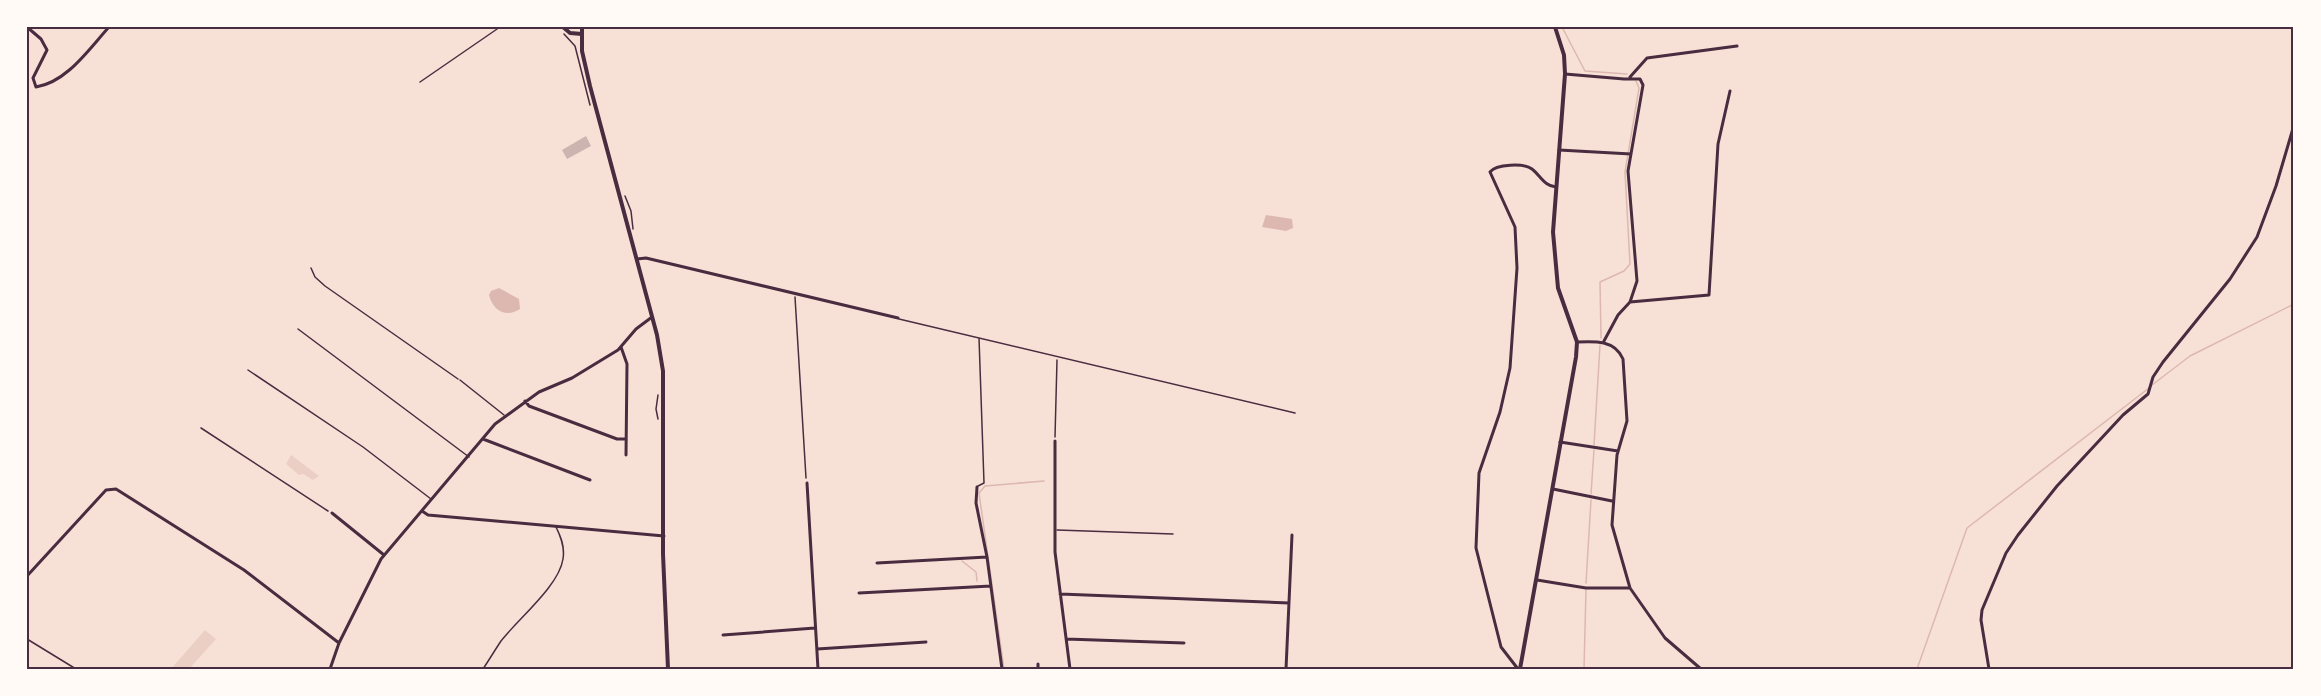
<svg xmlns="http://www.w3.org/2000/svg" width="2321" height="696" viewBox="0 0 2321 696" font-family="'Nunito Sans',sans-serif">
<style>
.green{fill:#ebcfc5}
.water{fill:#dcb8b0}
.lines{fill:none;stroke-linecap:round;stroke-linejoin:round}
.stream{stroke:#dcb8b0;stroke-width:1.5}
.building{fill:#ccb4b1}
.path{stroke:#4a2c40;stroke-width:1.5}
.service{stroke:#4a2c40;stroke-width:1.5}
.minor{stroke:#4a2c40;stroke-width:3}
.tertiary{stroke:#4a2c40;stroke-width:4}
.secondary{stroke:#4a2c40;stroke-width:4}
.neatline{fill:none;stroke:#4a2c40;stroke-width:2}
</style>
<rect width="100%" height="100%" fill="#f7e1d7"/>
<path class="green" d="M291,455L319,476L313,480L303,474L299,475L286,464Z
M205,630L216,639L189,669H171Z"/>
<path class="water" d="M1266,215L1292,219L1293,228L1286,231L1262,227Z
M499,288L519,299L520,309C506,318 493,311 489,295L491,291Z"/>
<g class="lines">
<path class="stream" d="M1562,27L1585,71L1627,74
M1601,338L1600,282L1624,271L1630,264L1625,172L1639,88L1636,81
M2152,385L2190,356L2294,304
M1594,445L1600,345
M1591,494L1594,450
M962,561L976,572L977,581
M1586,583L1591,500
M1004,669L979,493L985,486L1044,481
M1584,669L1586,590
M1917,669L1967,528L2149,388"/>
</g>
<path class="building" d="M586,136L591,146L567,159L562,150Z"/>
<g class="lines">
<path class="path" d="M564,34L575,46L590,105
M420,82L500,27
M625,196L631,211L633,229
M311,268L315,277L325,286L458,379
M795,297L806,478
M658,419L656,409L658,395
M201,428L328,511
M1055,437L1057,360
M27,639L76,669"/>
<path class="service" d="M899,319L1295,413
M298,329L469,457
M248,370L363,447L431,499
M460,380L504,415
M978,486L984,483L979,338
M1057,530L1173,534
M483,669C489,660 495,650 501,641C518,619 559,586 563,559C565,547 561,537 556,527"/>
<path class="minor" d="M27,27L41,39L47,50L33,78L36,87C67,82 89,49 109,27
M1565,74L1624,79H1640L1643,85L1628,171L1637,281L1630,302
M1630,77L1647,58L1737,46
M1559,150L1631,154
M637,259L646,258L898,318
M1604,341L1618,315L1630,302L1709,295L1718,144L1730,91
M1577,342C1595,341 1615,340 1623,359L1627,421L1617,455L1612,525L1630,588
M621,347L627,364L626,455
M525,401L529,406L617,439H626
M483,439L590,480
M1055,441V552L1070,669
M1560,442L1618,451
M807,483L818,669
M977,487L976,503L987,557L1002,669
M1553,489L1612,501
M422,511L428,515L664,536
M332,513L384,555
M877,563L987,557
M27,576L106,490L116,489L244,570L339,643
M1537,580L1586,588H1630L1665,638L1701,669
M859,593L991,586
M1060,594L1289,603
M723,635L815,628
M1066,639L1184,643
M817,649L926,642
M1038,664V669
M330,669L339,643L381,559L495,424L539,392L572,378L618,350L636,329L652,317
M1286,669L1292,535
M1518,669L1501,647L1476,548L1479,473L1500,412L1510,368L1517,268L1515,227L1490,172C1496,164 1524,163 1532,169C1541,176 1544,186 1556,187
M1989,669L1981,620L1982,610L2006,553L2018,535L2057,486L2123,415L2148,394L2153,377L2163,362L2230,279L2257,237L2276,186L2294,125"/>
<path class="tertiary" d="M563,27L570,33L582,34
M1520,669L1576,357L1577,342L1558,288L1553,232L1565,74L1564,55L1555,27"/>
<path class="secondary" d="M582,27V51L590,86L657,335L663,371V554L668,669"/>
</g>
<rect width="2321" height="696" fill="none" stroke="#fffaf5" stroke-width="57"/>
<rect x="28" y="28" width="2264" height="640" class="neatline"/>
</svg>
